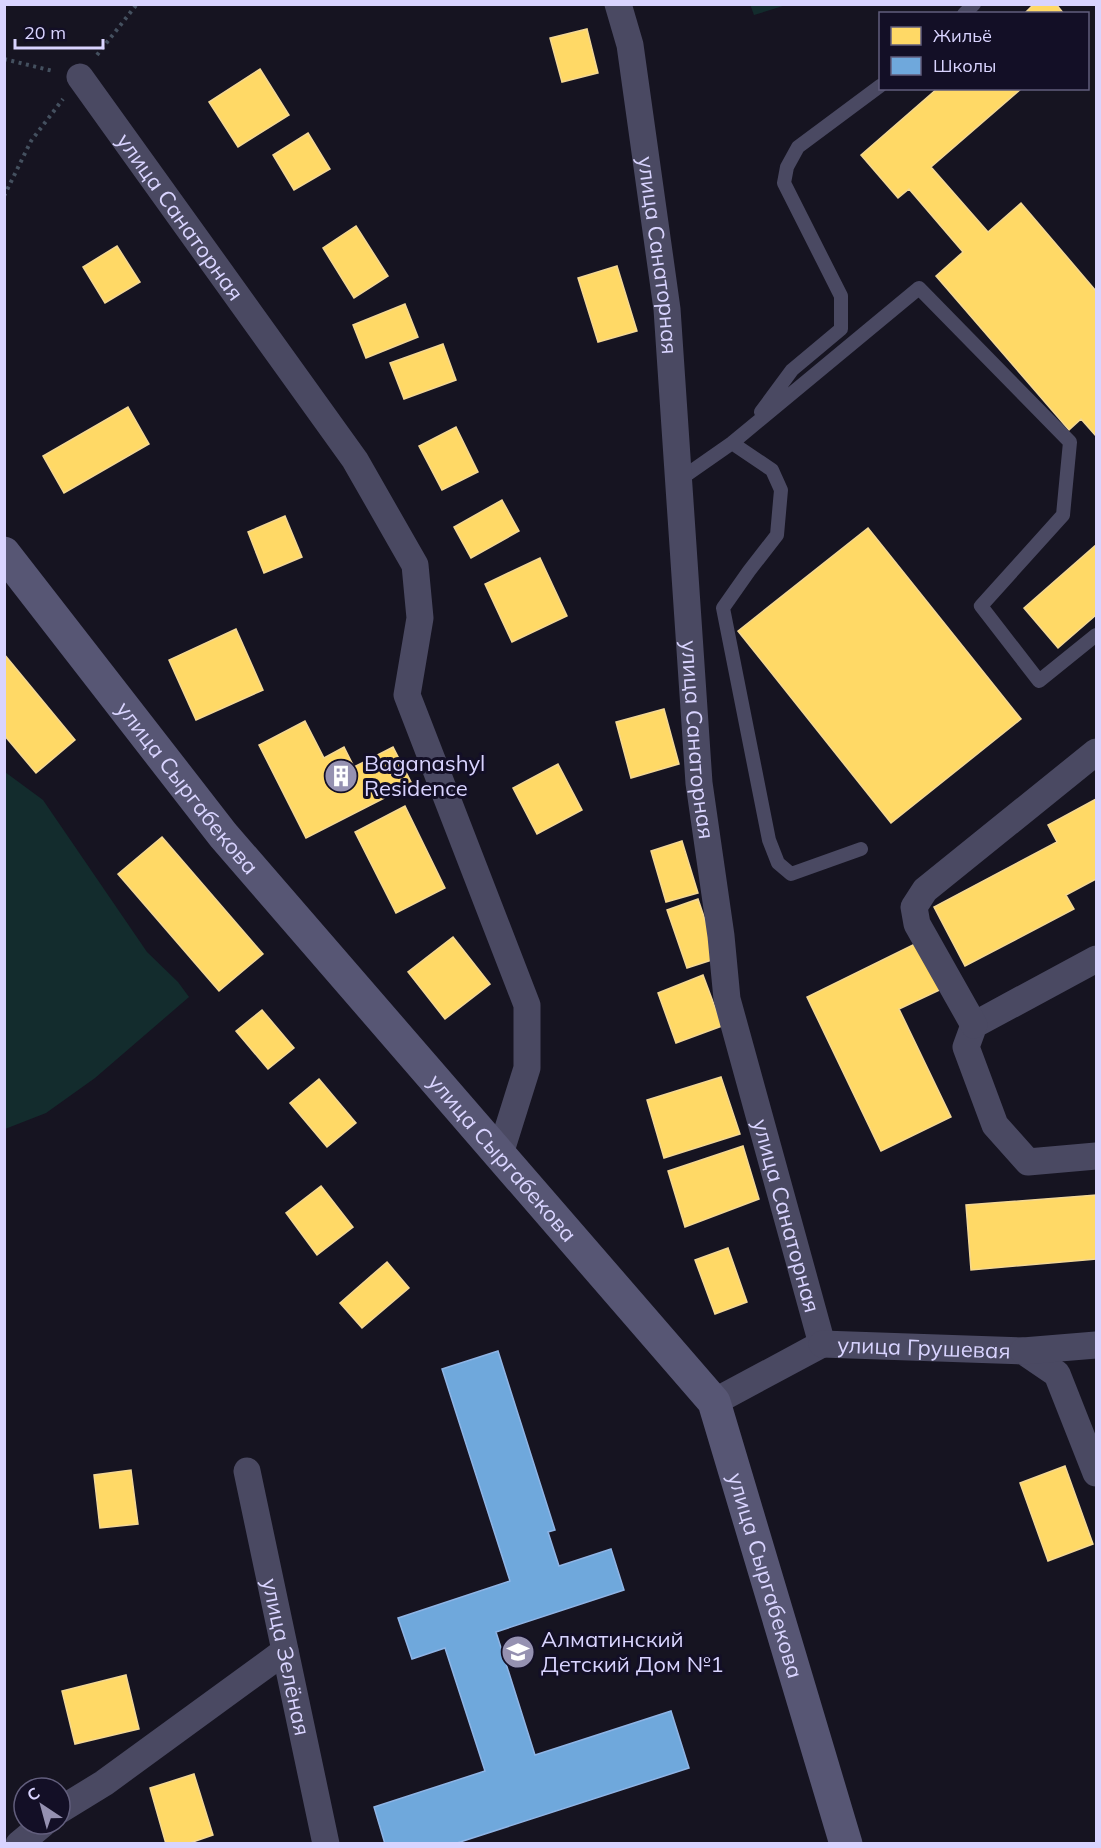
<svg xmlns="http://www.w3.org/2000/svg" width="1101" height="1848" viewBox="0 0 1101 1848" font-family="Mulish,sans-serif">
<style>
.green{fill:#132c2d}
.homes{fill:#ffd966;stroke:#f4d894;stroke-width:1.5}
.schools{fill:#6fa8dc;stroke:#8fb5e6;stroke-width:1.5}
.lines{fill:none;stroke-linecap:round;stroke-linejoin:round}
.path{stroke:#44505f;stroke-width:4;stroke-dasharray:3 4.5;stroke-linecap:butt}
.lane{stroke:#4a4962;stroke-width:14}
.street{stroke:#4a4962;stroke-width:27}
.secondary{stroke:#575674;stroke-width:33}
.labels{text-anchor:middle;stroke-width:6;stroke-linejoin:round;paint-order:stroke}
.street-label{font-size:22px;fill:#d9d4ff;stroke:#130f26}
.poi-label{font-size:22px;fill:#d9d4ff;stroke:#130f26;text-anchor:start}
</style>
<rect width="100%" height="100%" fill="#161421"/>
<path class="green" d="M750,4H786V5L754,15Z
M5,772L43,800L147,952L178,982L189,997L95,1078L46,1113L5,1129Z"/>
<path class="homes" d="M1034,4H1056L1064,14H1024Z
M587,29L598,73L562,82L550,38Z
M260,69L289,115L238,147L209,102Z
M938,88H1022L931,167L988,232L1021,203L1096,291V436L1081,419L1069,430L936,276L963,252L909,189L898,198L861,155Z
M308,133L330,169L294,190L273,155Z
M356,226L388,276L354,298L323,248Z
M117,246L140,282L105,303L83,267Z
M617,266L637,331L598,342L578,278Z
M405,304L418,337L366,358L353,325Z
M443,344L456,380L404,399L390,363Z
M128,407L149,444L64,493L43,456Z
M456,427L478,472L442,490L419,446Z
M502,500L519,531L471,558L454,527Z
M285,516L302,557L264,573L248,532Z
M868,528L1021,719L891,823L738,631Z
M1096,545V615L1058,648L1024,608Z
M540,558L567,616L512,642L485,584Z
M236,629L263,690L196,720L169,660Z
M4,654L75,740L36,773L4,735Z
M664,709L679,764L631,778L616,722Z
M305,721L324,758L344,747L354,767L393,747L412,784L306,838L259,745Z
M558,764L582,810L537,834L513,788Z
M1096,799V879L1066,895L1074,909L965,966L934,907L1057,842L1048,825Z
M405,806L445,888L396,913L355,832Z
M162,837L263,954L219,991L118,874Z
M682,841L698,893L666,902L651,851Z
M698,899L718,958L687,968L667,910Z
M453,937L490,984L445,1019L408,972Z
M921,941L944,988L899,1009L951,1117L881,1151L807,997Z
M703,975L722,1026L676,1043L658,993Z
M262,1010L294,1048L268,1069L236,1031Z
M721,1077L740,1134L664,1158L647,1100Z
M319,1079L356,1123L327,1147L290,1103Z
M743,1146L759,1199L685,1227L668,1171Z
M321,1186L353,1227L317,1255L286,1213Z
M1096,1195V1259L971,1270L966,1205Z
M728,1248L747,1302L715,1314L695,1260Z
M387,1262L409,1288L362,1328L340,1303Z
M1065,1466L1093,1544L1048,1561L1020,1483Z
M131,1470L138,1524L100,1528L94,1475Z
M126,1675L139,1729L75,1744L62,1691Z
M194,1774L213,1835L187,1844H166L150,1788Z"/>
<path class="schools" d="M498,1351L555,1530L548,1532L559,1566L611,1549L624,1590L496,1632L535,1755L671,1711L689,1768L454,1844H385L374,1807L485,1771L445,1648L412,1659L398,1618L510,1581L442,1369Z"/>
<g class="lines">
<path class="path" d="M97,55L137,4
M4,59L53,71
M4,196L31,141L63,99"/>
<path class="lane" d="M964,14L974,4
M761,412L792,370L841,329V296L784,183L787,167L798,147L880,86
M732,443L772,470L781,490L777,535L749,571L723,608L769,840L778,863L791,874L861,849
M679,480L732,443L919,288L1070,442L1063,515L981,606L1039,681L1096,635"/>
<g class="street">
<path id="s1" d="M618,4L630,45L667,309L699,783L721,936L727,999L822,1344L714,1402"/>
<path id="s2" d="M80,77L355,460L415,565L420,618L407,695L527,1005V1068L500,1154"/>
<path d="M1096,959L974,1025L966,1047L995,1125L1028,1162L1096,1156"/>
<path d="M974,1025L917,924L914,907L925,890L1096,752"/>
<path id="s3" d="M822,1344L1023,1351L1057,1374L1096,1473"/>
<path d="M1023,1351L1096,1345"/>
<path id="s4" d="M247,1471L326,1844"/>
<path d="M60,1810L104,1783L285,1651"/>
<path d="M19,1844L43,1824"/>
</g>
<path class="secondary" id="s5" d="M4,553L223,835L714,1402L846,1844"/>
</g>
<defs>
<symbol id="building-disc" viewBox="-11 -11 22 22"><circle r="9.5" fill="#9591b1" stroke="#130f26"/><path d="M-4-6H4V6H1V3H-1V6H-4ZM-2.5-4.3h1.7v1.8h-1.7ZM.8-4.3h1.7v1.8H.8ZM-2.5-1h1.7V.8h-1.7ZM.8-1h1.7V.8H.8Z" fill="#fff"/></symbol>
<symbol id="school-disc" viewBox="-11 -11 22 22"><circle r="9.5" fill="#9591b1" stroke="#130f26"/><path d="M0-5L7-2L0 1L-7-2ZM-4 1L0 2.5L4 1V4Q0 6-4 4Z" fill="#fff"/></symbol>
</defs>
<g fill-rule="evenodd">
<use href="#building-disc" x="322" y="757" width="38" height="38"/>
<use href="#school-disc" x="499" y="1633" width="38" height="38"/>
</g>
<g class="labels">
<g class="street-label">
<text dy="8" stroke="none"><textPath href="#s2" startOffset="172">улица Санаторная</textPath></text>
<text dy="8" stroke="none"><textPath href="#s1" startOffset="255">улица Санаторная</textPath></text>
<text dy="8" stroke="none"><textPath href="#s1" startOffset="741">улица Санаторная</textPath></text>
<text dy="8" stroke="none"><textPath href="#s5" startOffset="298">улица Сыргабекова</textPath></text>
<text dy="8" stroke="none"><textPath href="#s5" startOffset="784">улица Сыргабекова</textPath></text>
<text dy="8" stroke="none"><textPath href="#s1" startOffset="1227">улица Санаторная</textPath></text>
<text dy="8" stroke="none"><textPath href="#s3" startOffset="102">улица Грушевая</textPath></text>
<text dy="8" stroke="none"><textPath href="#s5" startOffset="1288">улица Сыргабекова</textPath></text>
<text dy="8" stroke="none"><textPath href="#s4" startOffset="190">улица Зелёная</textPath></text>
</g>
<g class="poi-label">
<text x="364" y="771">Baganashyl<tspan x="364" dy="25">Residence</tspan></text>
<text x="541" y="1647">Алматинский<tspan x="541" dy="25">Детский Дом №1</tspan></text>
</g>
</g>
<rect width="1101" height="1848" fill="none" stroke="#d9d4ff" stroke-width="12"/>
<rect x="879" y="12" width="210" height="78" fill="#130f26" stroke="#625e7d" stroke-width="1.5"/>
<rect x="891" y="27" width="30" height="18" fill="#ffd966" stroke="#625e7d" stroke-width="1.5"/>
<text x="933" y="42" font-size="18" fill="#d9d4ff">Жильё</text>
<rect x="891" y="57" width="30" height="18" fill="#6fa8dc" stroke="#625e7d" stroke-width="1.5"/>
<text x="933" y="72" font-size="18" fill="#d9d4ff">Школы</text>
<g transform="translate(42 1806) rotate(324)"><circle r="28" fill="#130f26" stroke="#625e7d" stroke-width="1.5"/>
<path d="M0-4.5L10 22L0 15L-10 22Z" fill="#9591b1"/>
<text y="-9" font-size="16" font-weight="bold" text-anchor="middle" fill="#d9d4ff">С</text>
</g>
<path d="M15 39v9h88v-9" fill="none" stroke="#d9d4ff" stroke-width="3"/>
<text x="24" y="39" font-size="18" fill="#d9d4ff" stroke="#130f26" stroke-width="4.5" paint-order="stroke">20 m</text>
</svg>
